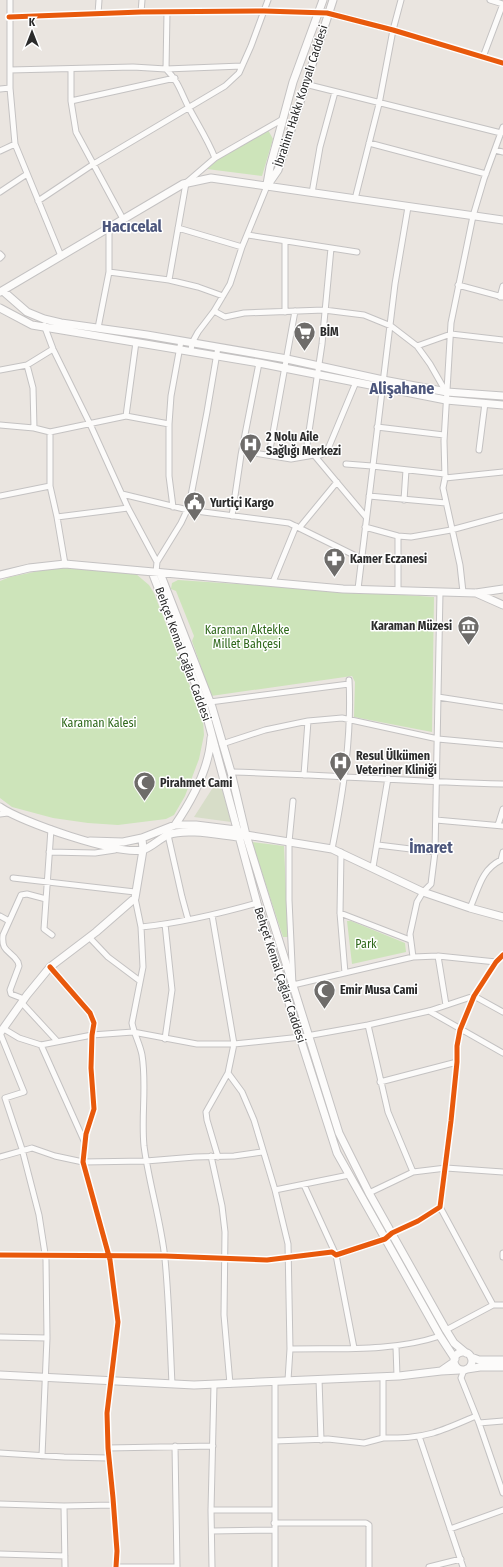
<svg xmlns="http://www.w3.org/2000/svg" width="503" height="1567" viewBox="0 0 503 1567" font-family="'Fira Sans Condensed',sans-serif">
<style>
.green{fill:#cde4ba}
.cemetery{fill:#d7ddc8}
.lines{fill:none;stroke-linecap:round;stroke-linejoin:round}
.street-casing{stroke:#c4c2c2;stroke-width:7}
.secondary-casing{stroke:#c4c2c2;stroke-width:9}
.street{stroke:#fcfbfa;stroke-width:5}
.secondary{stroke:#fcfbfa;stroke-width:7}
.cycleway-casing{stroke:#fff;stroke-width:8}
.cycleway{stroke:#e8590c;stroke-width:5}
.labels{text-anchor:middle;stroke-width:3;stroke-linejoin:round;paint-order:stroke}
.street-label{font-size:12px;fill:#2b2b2b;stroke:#fff}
.poi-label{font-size:12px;font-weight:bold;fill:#2b2b2b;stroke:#fff;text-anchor:start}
.park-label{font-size:12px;fill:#2f681b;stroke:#fff}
.district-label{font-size:16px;font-weight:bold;fill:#4c567c;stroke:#fff}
</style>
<rect width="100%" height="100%" fill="#eae5e0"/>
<path class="green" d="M268,130L273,139L262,176L207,169L220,158Z
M58,567L136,574L149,585L154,593L203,720L204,735L199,759L185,796L174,815L166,819L118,825L88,823L53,818L12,807L0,798V581L10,577Z
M178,580L434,597L432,732L354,717L355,682L352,676L211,696L192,641L194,636L176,591L171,589L172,583Z
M252,842L284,846L288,937H283Z
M347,921H351L405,943L406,952L352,964Z"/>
<path class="cemetery" d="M219,778L231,822L194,817Z"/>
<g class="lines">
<defs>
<path id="street" d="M10,0V88L15,144L61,256
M490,0L503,4
M141,12L142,0
M167,12L166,69L242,66
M98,14L99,0
M9,17L141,12L264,11L327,13L393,30L503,63
M483,57L503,4
M71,69V101L76,132L123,219
M10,70L133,67L166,69C179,82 181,93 189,108C198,125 208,140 215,158
M305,84L501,133
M0,89L10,88
M71,101L175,78
M369,143L486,174
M495,150L503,152
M0,151L15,144
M0,192L27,174
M312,193L320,147L335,92
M355,199L379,104L393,30L401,0
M38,201L92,165L225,86L239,73L251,46L268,0
M178,228L242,247
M248,235L357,252
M285,241V312
M331,248L322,344L307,445V449L309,453C319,456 322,457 328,449L356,382
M0,254L2,256L0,258
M109,272L169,280L198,287L223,296
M169,280L186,183L215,158L283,119
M458,285L503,297
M500,297L503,286
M214,311L225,317L244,313L324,310L364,315L391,326L417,346L430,364L446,392
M44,325L53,349L90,424L128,508L157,562
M98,328L109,272V228
M136,342L126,416L169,424
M417,346L451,334L503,340
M191,351L192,343L198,332L214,311L230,284L242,247L267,186
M27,365L33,388L34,428
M0,370L27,365L53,349
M0,425L34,428L50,432L126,416
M377,427L444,435
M50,432V486L57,517L65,564
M479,450L485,403
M242,451L291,459L314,455L366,517
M269,455L295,311
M346,464L372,466L445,474
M445,478L503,472
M122,494L188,510L289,523L362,559
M0,496L50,486
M369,496L446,503
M404,500L406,470
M173,507L169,476V424L171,396L181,341
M232,516L241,455L259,363
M57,517L128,508
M300,527L337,482
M365,527L398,536L411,537L451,530L503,516
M398,536V591
M156,572L157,562L181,523L189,506L207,412L218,347
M273,582L296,526
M358,589L395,284L408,207
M463,592L460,565L443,488L445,478L444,441L451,323L473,216L484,179L503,127
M438,697L503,707
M210,702L349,684
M222,744L265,730L308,721L342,718L438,739L503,745
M231,772C322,774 412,782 503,784
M304,775L308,721
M293,801L289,842V900L293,985L413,957L438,956L496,962
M0,814L8,813
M436,820L503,826
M498,825L503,809
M51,829L44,929L52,935
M168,835L182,897L188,919
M378,845L435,852
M332,849C343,793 352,737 349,680
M49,852L95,853L115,850
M341,852L340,913L345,973
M373,867L388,778
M13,878L135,892
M135,898L141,927L143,967L132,1023C134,1034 140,1044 142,1055C147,1085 141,1116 144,1146C149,1184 161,1221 165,1259C169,1301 170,1343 172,1384
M470,908C479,888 481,870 501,860L503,852
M340,913L410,940
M212,915L234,1044L228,1073L242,1092L254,1120L275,1190L288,1244L290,1349L288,1380
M0,916L9,921
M165,924L172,990L165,1039
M141,927C180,923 218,914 257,903
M89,937L108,957L140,981
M438,956L446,1005
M413,957L410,934L417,902L423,892L431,884L435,852L440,592
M50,967L90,1013L94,1023L92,1035L91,1068L94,1109L86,1134L83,1162L110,1260L118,1322L107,1413L108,1448L113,1498L117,1551L116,1567
M24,999L11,994L10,990L19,966L18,962C11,950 1,953 3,935L21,895L27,894L46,899
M22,1003L57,1041
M429,1011L503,1053
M368,1025L388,1112L413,1172
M4,1029L19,1038L41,1045L92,1035L133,1032L197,1044H234L301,1037L368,1025L429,1011L474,996L503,1012
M0,1033L24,1092L5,1098L22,1149L39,1215L46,1260L47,1338L42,1456
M41,1045L85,1143
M380,1082L457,1062
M211,1156L222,1206L225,1232L224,1315L230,1384
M0,1157L32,1148L55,1156L83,1162L146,1161L195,1157L234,1156L262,1152
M218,1157L207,1120L206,1112L228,1073
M304,1185L336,1255L354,1348
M275,1190L349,1175
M369,1193L413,1172L446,1168L503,1172
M440,1207L493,1305
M503,1253V1257
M0,1255L165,1256L267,1260L332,1252L336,1255L385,1239L392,1233L418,1221L440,1207L451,1121L457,1062V1046L460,1030L474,996L496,962L503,955
M446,1330L493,1305H503
M0,1337L47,1338
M396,1347L397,1376
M290,1349C340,1348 392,1352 440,1336
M464,1370L461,1378L479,1423L503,1493
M383,1377V1438C400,1438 416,1438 433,1433C447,1429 462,1422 476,1416
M319,1379L321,1440
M479,1423L503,1421
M419,1436L463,1567
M275,1441L328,1439L364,1443L383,1438
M175,1446L177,1567
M108,1448L213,1446
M0,1453L64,1457L108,1458
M0,1504L64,1506L65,1567
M64,1506L113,1505
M211,1510H275
M274,1523H366L369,1525V1567
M450,1529L503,1510
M212,1531L274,1530
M0,1554L65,1556
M116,1567H177
M212,1567L211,1510L214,1385
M275,1567V1381
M429,1567L461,1559"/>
<path id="secondary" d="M267,184L270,167L293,82L323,0
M267,186L278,170L333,0
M3,291L27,312L44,319L61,323L147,335L287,359L383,380L447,392L503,396
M0,292L183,184L211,178L503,220
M0,308L32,325L259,363L446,400L503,405
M152,572L204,706L257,903L337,1153L440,1336L455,1359
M160,573L212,707L231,772L246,835L339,1133L369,1193L446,1330L454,1343L466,1353
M0,575L29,568L65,564L343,589L476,593L503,589
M476,593L503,605
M0,807C21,822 117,855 142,850C150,849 160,838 168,835C186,828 219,835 238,837L242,836
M175,825C192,800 209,769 211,738
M90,841L123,842L142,838L175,825H196L236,830L246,835L332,849L423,892L470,908L503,917
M0,1033L27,995L50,967L96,932L135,898L143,850L142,838
M454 1361a9 9 0 1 1 18 0a9 9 0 1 1-18 0Z
M471,1357L479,1360H503
M454,1362L441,1371L460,1370
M467,1369L480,1367H503
M0,1375L194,1385L399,1376L441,1371"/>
</defs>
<use href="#street" class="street-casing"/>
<use href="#secondary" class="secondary-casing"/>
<use href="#street" class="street"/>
<use href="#secondary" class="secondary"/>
<defs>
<path id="cycleway" d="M9,17L141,12L264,11L327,13L393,30L503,63
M50,967L90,1013L94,1023L92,1035L91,1068L94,1109L86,1134L83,1162L110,1260L118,1322L107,1413L108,1448L113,1498L117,1551L116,1567
M0,1255L165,1256L267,1260L332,1252L336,1255L385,1239L392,1233L418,1221L440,1207L451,1121L457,1062V1046L460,1030L474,996L496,962L503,955"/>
</defs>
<use href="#cycleway" class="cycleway-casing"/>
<use href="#cycleway" class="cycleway"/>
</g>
<defs>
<symbol id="supermarket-pin" viewBox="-11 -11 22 30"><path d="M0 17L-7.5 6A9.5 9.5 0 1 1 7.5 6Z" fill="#6e6c6a" stroke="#fff"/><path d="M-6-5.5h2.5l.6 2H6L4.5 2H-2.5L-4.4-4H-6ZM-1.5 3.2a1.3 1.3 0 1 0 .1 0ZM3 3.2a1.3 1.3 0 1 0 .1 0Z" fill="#fff"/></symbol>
<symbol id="hospital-pin" viewBox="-11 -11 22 30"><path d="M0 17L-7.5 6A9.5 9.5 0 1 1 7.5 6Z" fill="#6e6c6a" stroke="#fff"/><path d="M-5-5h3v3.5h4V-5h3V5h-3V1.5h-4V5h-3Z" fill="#fff"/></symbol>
<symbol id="civic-pin" viewBox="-11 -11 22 30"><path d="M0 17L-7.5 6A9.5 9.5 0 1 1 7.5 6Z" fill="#6e6c6a" stroke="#fff"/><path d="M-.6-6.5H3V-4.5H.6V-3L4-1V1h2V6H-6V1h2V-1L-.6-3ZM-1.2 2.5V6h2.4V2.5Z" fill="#fff"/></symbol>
<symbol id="pharmacy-pin" viewBox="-11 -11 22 30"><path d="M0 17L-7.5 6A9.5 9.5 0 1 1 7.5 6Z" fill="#6e6c6a" stroke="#fff"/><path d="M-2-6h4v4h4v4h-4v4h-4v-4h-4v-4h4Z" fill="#fff"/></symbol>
<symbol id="museum-pin" viewBox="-11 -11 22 30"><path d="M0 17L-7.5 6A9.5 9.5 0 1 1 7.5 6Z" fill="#6e6c6a" stroke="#fff"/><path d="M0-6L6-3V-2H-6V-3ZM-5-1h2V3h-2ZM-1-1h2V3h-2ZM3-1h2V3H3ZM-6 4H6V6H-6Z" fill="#fff"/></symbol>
<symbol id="mosque-pin" viewBox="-11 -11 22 30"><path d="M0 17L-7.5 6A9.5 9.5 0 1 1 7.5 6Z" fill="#6e6c6a" stroke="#fff"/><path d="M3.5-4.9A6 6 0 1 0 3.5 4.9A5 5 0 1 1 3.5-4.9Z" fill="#fff"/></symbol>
</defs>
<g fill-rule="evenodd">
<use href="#supermarket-pin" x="292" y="320" width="25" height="34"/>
<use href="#hospital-pin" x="238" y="432" width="25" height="34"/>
<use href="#civic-pin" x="182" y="490" width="25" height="34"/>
<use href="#pharmacy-pin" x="322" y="546" width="25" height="34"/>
<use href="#museum-pin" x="456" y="614" width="25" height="34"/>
<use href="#hospital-pin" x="328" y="750" width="25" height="34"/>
<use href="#mosque-pin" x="132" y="770" width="25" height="34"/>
<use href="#mosque-pin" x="312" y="978" width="25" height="34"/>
</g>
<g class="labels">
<g class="street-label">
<text transform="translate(301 96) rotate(-72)" y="4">İbrahim Hakkı Konyalı Caddesi</text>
<text transform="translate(183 654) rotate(70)" y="4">Behçet Kemal Çağlar Caddesi</text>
<text transform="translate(280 975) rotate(72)" y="4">Behçet Kemal Çağlar Caddesi</text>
</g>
<g class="poi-label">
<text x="320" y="336">BİM</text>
<text x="266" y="441">2 Nolu Aile<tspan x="266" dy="14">Sağlığı Merkezi</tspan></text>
<text x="210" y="507">Yurtiçi Kargo</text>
<text x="350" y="563">Kamer Eczanesi</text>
<text x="452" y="630" text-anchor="end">Karaman Müzesi</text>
<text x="356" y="760">Resul Ülkümen<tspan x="356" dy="14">Veteriner Kliniği</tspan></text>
<text x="160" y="787">Pirahmet Cami</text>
<text x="340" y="994">Emir Musa Cami</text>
</g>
<g class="park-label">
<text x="247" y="634">Karaman Aktekke<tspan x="247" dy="14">Millet Bahçesi</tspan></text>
<text x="99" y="727">Karaman Kalesi</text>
<text x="366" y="948">Park</text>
</g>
<g class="district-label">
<text x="132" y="232">Hacıcelal</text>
<text x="402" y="394">Alişahane</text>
<text x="431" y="853">İmaret</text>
</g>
</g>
<g transform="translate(32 32)" stroke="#ffffff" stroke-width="3" paint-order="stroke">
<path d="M0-3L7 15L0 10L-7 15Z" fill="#2b2b2b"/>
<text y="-6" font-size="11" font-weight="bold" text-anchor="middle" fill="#2b2b2b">K</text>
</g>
</svg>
